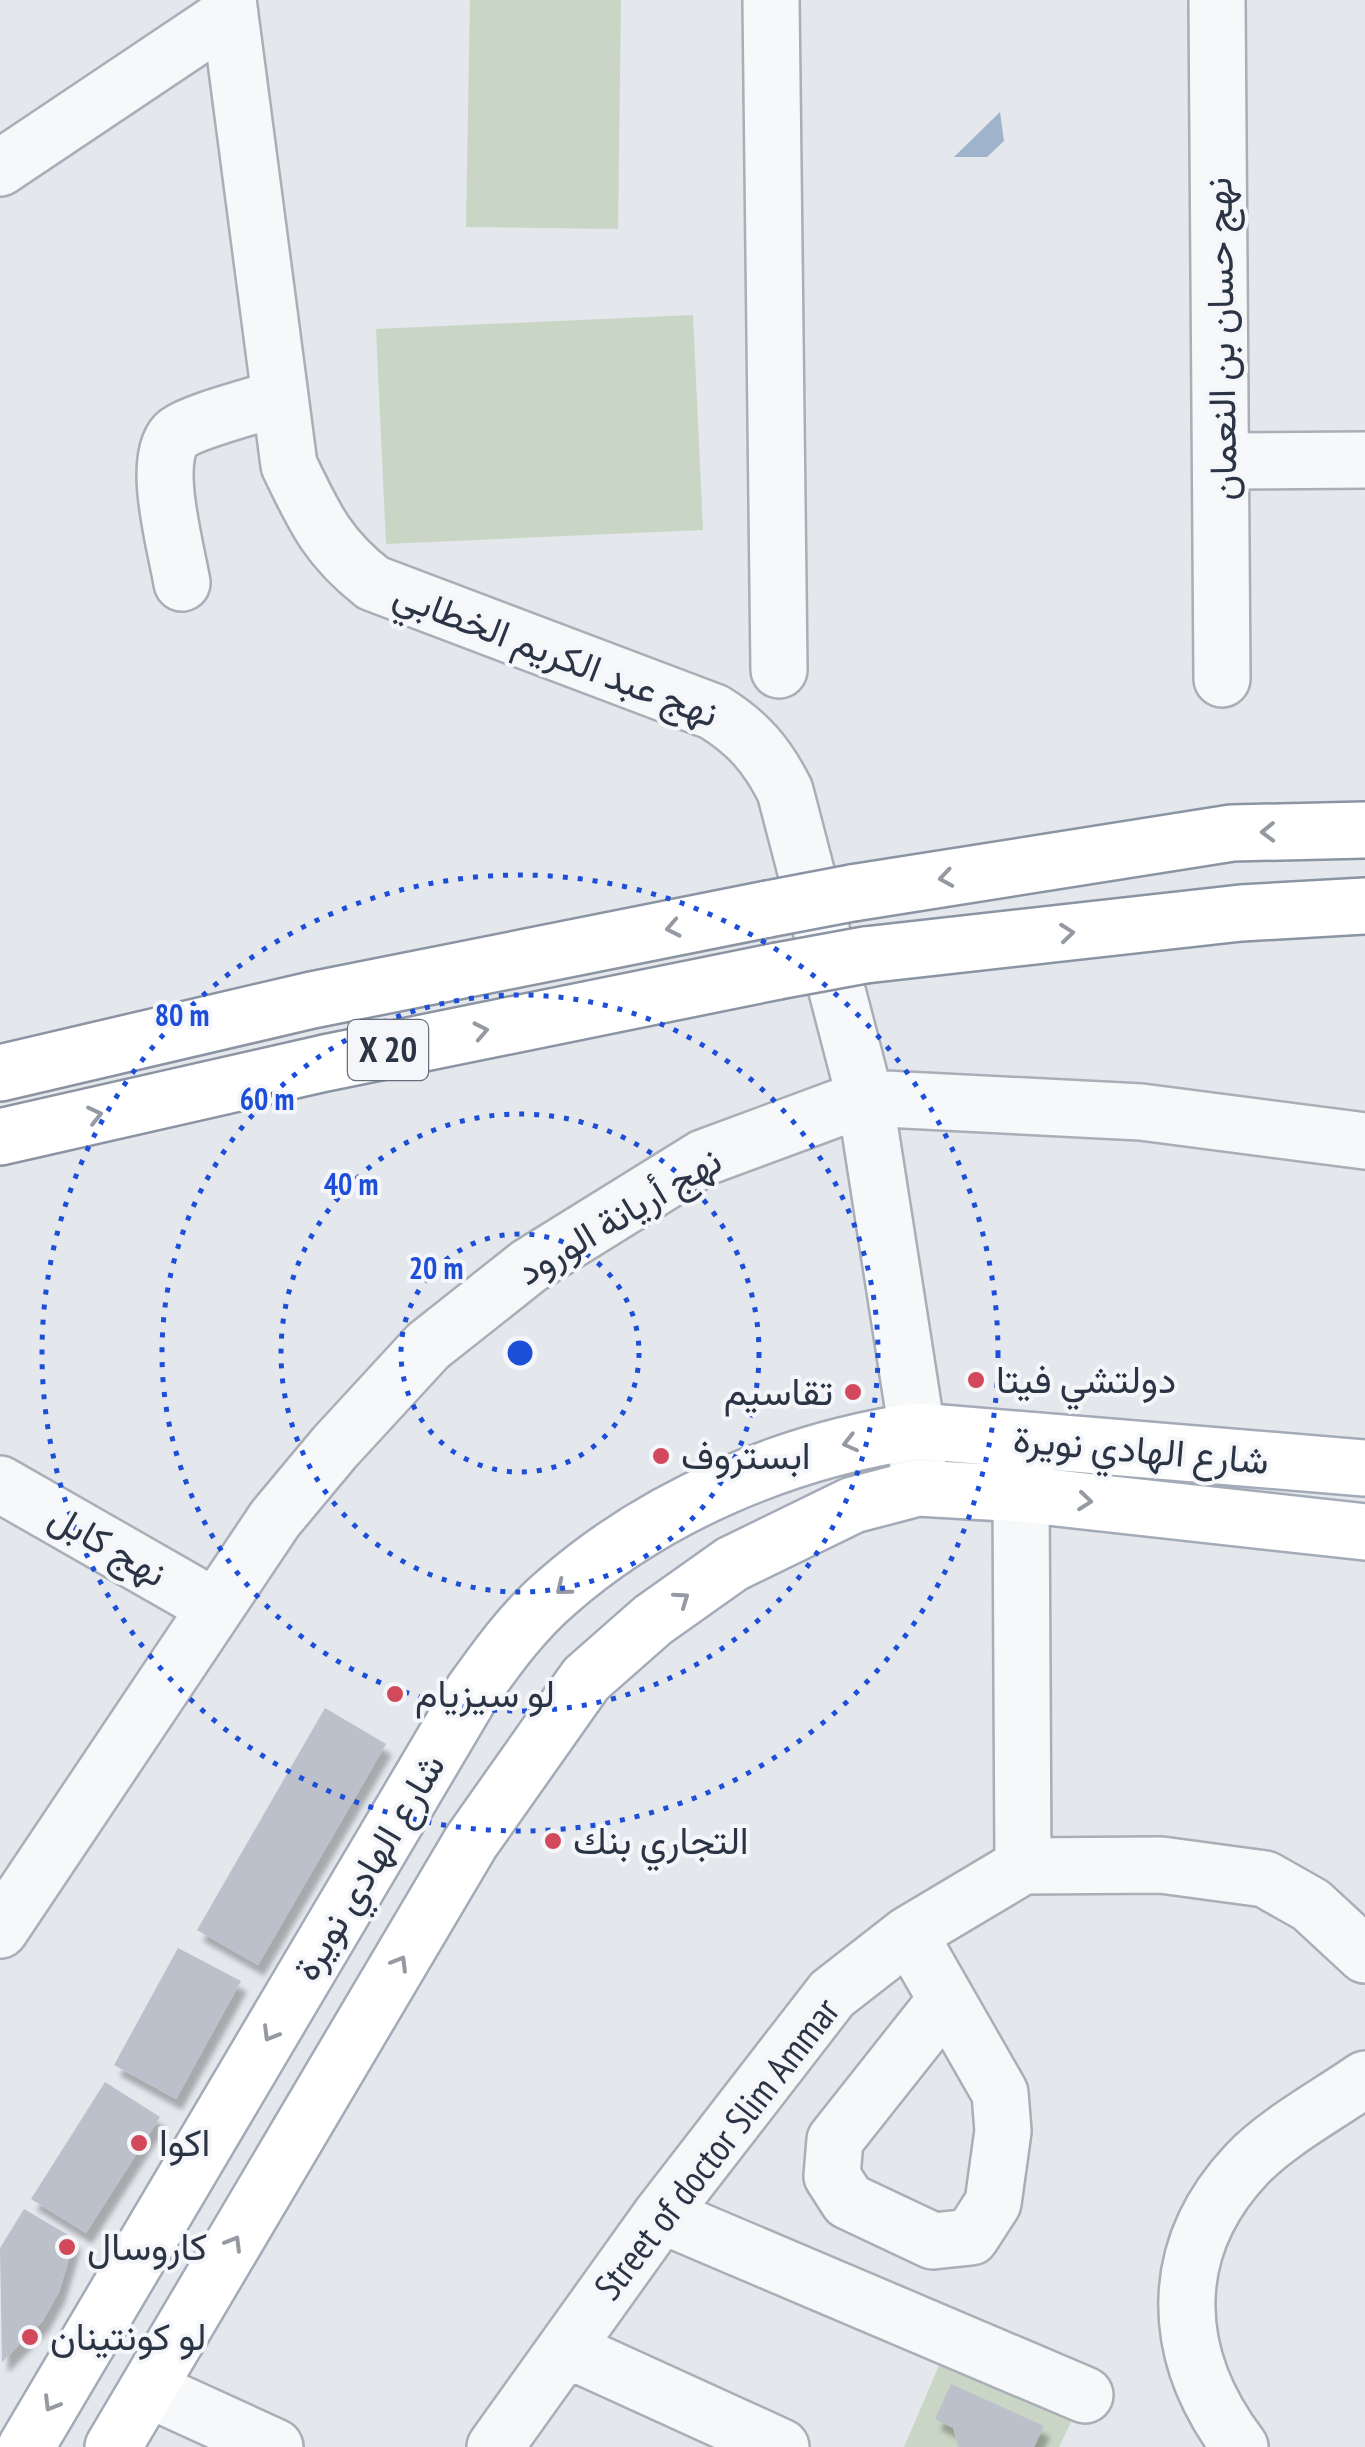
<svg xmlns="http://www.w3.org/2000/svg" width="1365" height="2447" viewBox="0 0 1365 2447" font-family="'PT Sans Narrow',Vazirmatn,sans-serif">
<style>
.green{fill:#c9d6c5}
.water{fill:#9fb4cc}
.building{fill:#bbc0ca;filter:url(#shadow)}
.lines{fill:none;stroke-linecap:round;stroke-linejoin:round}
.minor-casing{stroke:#a9aeb7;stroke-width:60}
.major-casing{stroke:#a3abb8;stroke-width:60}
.highway-casing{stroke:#8b94a3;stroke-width:60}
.minor{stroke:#f7f8fa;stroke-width:55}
.major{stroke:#fff;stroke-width:55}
.highway{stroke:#fff;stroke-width:55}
.highway-bridge-casing{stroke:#8b94a3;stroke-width:60;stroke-linecap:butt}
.highway-bridge{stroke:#fff;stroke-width:55}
.oneway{stroke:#959aa2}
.ring{fill:none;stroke:#1d4ed8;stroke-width:5;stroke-dasharray:5 10}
.poi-dot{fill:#d1495b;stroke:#f4f6f9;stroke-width:4}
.labels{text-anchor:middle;stroke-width:8;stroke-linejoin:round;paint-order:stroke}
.shield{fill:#f4f6f9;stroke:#676e7b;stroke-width:2.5}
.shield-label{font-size:35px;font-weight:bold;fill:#2b3445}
.street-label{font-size:38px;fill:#2b3445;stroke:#f4f6f9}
.poi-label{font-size:38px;fill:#2b3445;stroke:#f4f6f9;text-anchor:start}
.centre{fill:#1d4ed8;stroke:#f4f6f9;stroke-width:5}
.ring-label{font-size:30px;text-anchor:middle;font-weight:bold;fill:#1d4ed8;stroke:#f4f6f9;stroke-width:8;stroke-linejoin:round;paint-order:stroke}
</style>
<defs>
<filter id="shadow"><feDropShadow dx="6" dy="11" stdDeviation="2.5" flood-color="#0004"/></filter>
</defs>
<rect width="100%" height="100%" fill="#e4e7ec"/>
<path class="green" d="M470,0H621L618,229L466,227Z
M693,315L703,530L386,544L376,329Z
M944,2354L1077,2410L1059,2447H904Z"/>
<path class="water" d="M1000,112L1004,141L987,157H954Z"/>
<path class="building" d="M325,1708L386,1744L258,1965L197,1930Z
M178,1948L241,1981L176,2099L114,2065Z
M105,2082L160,2117L86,2233L31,2199Z
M24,2209L75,2239L59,2292L42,2322L2,2362L0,2248Z
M951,2384L1044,2426L1034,2447H959L953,2428L935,2419Z"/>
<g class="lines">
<defs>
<path id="minor" d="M228,0L289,465C314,517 327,547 373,583L714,712C748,733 767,755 785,791L865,1098L917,1431L918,1479
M771,0L779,670
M1217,0L1222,679
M0,168L230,14
M1223,461L1365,460
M182,583C177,551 149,455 178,433C196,420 256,406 280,397
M0,1484L215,1607
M1021,1494L1023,1866
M0,1930L275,1519L335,1447L428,1346L529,1266L703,1158L865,1098L1141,1112L1365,1141
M909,1934L1000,2093L1003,2131L993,2203L971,2237L933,2241L848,2201L832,2176L835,2140L945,2001
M661,2215L1085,2395
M566,2349L781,2447
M148,2389L275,2447
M495,2447L661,2215L832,1994L909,1934L1023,1866L1161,1865L1265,1879L1311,1905L1365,1955
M1240,2447C1170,2355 1166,2250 1247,2164C1276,2133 1329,2104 1365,2079"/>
<path id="major" d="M26,2447L473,1691C498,1656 524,1620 557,1592C656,1505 788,1450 917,1431L1365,1468
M113,2447L471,1842L586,1679L653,1620L732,1564L853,1505L918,1488L1021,1494L1365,1532"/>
<path id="highway" d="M852,893L1232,833L1365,830
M865,955L1241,913L1365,906
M0,1073L312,1000L768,909
M0,1137L325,1063L778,971"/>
</defs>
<use href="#minor" class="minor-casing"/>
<use href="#major" class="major-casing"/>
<use href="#highway" class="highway-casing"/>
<use href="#minor" class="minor"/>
<use href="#major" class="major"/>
<use href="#highway" class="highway"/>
<defs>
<path id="highway-bridge" d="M768,909L852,893
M778,971L865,955"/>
</defs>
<use href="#highway-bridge" class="highway-bridge-casing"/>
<use href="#highway-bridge" class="highway-bridge"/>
</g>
<defs><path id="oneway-chevron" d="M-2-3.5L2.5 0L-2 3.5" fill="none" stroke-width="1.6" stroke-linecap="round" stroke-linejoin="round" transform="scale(2.5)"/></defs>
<g class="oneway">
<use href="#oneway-chevron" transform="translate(1268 832) rotate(179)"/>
<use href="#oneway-chevron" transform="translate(946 878) rotate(171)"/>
<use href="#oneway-chevron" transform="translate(673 928) rotate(169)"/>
<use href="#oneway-chevron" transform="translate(1067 933) rotate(-6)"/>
<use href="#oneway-chevron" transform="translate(481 1031) rotate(-11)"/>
<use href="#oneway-chevron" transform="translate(95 1115) rotate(-13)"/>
<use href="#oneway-chevron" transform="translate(850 1443) rotate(166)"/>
<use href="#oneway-chevron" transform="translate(1085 1501) rotate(6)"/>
<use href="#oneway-chevron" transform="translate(563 1588) rotate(141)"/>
<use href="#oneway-chevron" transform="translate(682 1599) rotate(-35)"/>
<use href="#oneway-chevron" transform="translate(400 1963) rotate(-59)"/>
<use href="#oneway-chevron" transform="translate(270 2034) rotate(121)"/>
<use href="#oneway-chevron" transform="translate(234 2243) rotate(-59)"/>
<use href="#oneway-chevron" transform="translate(51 2404) rotate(121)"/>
</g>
<g class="ring">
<circle cx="520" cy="1353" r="119"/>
<circle cx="520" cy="1353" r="239"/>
<circle cx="520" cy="1353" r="358"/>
<circle cx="520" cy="1353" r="478"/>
</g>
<g class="poi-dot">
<circle cx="976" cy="1380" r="10"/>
<circle cx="853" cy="1392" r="10"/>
<circle cx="661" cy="1456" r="10"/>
<circle cx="395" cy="1694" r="10"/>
<circle cx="553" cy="1841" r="10"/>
<circle cx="139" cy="2143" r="10"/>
<circle cx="67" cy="2247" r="10"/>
<circle cx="30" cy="2337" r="10"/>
</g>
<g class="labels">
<rect class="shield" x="348" y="1020" width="80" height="60" rx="8"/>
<g class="shield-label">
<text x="388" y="1062">X 20</text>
</g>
<g class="street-label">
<text transform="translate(1221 339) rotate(-91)" y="13">نهج حسان بن النعمان</text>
<text transform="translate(556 654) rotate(21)" y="13">نهج عبد الكريم الخطابي</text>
<text transform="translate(619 1216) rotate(-31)" y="13">نهج أريانة الورود</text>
<text transform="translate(1141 1450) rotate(5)" y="13">شارع الهادي نويرة</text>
<text transform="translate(108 1545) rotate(30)" y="13">نهج كابل</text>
<text transform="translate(369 1867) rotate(-59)" y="13">شارع الهادي نويرة</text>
<text transform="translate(717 2149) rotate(-52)" y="13">Street of doctor Slim Ammar</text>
</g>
<g class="poi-label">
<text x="996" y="1393">دولتشي فيتا</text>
<text x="833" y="1405" text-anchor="end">تقاسيم</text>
<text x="681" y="1469">ابستروف</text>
<text x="415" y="1707">لو سيزيام</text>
<text x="573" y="1854">التجاري بنك</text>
<text x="159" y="2156">اكوا</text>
<text x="87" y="2260">كاروسال</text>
<text x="50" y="2350">لو كونتينان</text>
</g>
</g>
<circle cx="520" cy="1353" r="15" class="centre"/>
<g class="ring-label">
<text x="182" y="1026">80 m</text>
<text x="267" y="1110">60 m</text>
<text x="351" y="1195">40 m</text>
<text x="436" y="1279">20 m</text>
</g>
</svg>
